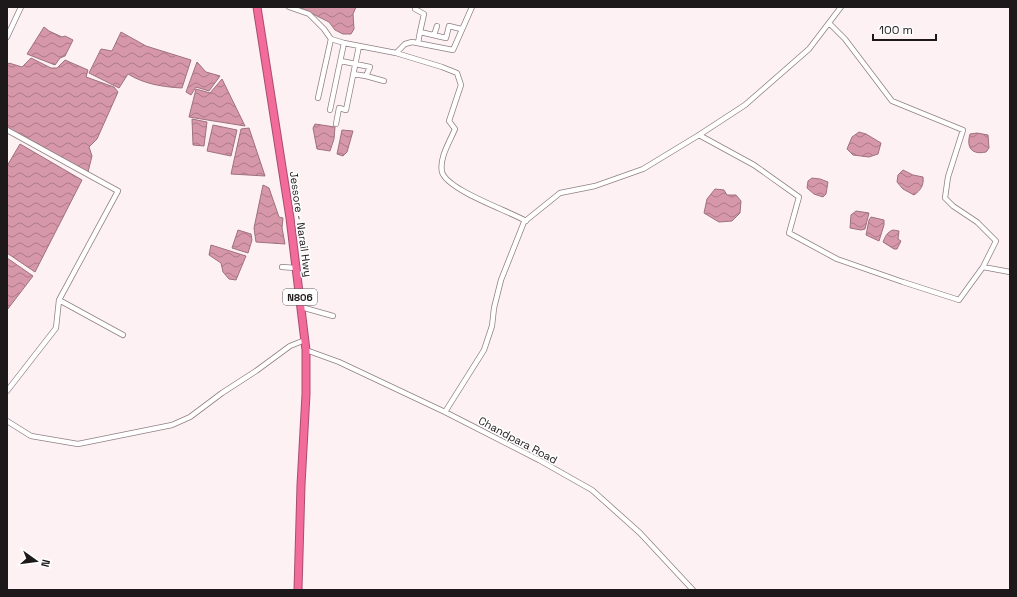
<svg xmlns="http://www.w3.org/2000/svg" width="1017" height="597" viewBox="0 0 1017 597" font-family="'Space Grotesk',sans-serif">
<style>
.water{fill:url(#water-waves);stroke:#9e717e}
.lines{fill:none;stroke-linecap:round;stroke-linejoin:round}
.minor-casing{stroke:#8f8084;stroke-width:6}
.highway-casing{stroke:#a84e6e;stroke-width:9}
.minor{stroke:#fff;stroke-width:4.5}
.highway{stroke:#f36b9b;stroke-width:7}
.labels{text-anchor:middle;stroke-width:3;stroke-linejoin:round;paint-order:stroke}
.shield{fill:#fff;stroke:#615d5e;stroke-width:1}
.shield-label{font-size:10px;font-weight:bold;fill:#1d1819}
.street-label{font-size:11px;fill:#1d1819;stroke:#fff}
</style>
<defs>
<pattern id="water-waves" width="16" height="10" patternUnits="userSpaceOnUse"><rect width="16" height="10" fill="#d697a9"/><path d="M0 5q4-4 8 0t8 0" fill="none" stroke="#ad7a89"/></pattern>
</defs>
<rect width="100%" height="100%" fill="#fef1f4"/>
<path class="water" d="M299,7H356L353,14L354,29L351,34H343L335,30L329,22Z
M44,27L49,31L62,37L65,36L73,40L65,56L60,58L55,65L27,54Z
M121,32L146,46L191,60L182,88C163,87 144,84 128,74L119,88L89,73L101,49L112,51Z
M31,58L51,68H57L65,60L88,70L86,77L114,87L118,92L97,139L89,147L92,156L88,172L7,131V65L9,63L22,67Z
M197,62L206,72L220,76L209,91L196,87L191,95L186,92Z
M222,79L245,126L189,117L196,89L210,93Z
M192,119L207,122L204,146L193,145Z
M315,124L335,127L334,139L330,151L317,149L313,128Z
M213,125L237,130L231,156L207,151Z
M249,128L265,176L231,174L241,129Z
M342,130L353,131L347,152L343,156L337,154Z
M859,132L866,134L881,143L878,154L869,157L853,155L847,149L852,137Z
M977,133L988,135L989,148L986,152C972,155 966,148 970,134Z
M20,144L82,180L35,272L7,253V166Z
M903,170L913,175L923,177C924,185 921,190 914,195L903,189L897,182L898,175Z
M812,178L820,179L828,182L826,194L823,197L814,194L807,188L808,181Z
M263,185L269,188L279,217L283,218L282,228L285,244L256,242L254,228Z
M715,189L724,190L727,195H736L741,201L740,213L732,221L719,222L704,213L707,199Z
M856,211L869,213L865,229L861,230L850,228L851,215Z
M871,217L884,220V225L879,241L866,235L869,220Z
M238,230L251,234L252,240L248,253L232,248Z
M893,230L899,231L898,239L901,241L897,249H894L883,242C885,237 887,232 893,230Z
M211,245L246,256L236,280L229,279L223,272L221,263L209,255Z
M7,258L33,276L7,310Z"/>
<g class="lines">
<defs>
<path id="minor" d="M289,7L309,14L324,29L331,39L344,43L396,53L405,44L412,42L453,50L472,7
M416,7L415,9L424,14L420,32
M829,23L845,39L892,101L963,130L948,177L945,198L953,206L977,222L996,241L983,267
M434,35L437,26
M7,37L21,7
M418,43L420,32L446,38L449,26L461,29
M396,53L442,67L457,73L461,85L449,121L455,129C450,141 439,158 442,172C447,190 509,211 526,221
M341,61L370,67L366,76L384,81
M353,74L366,76
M318,98L331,39
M330,110L344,43
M336,124L339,108L346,110L359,46
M7,130L118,191L59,300L56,328L7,391
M699,135L754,165L799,197L789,233L837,259L903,282L959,300L983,267L1010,272
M282,267L296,268
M59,300L123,335
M301,307L333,316
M306,350L339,362L445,412L539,460L592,490L640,533L693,590
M445,412L484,350L492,326L494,308L501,280L524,222L560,193L595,186L643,169L699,135L745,105L809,49L841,7
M7,421L31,436L78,444L172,425L190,417L222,393L256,371L290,346L305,340"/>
<path id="highway" d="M257,7L290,218L306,350V394L301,485L298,590"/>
</defs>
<use href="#minor" class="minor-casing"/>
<use href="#highway" class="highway-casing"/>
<use href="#minor" class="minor"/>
<use href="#highway" class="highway"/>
</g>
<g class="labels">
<rect class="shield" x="283" y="289" width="34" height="16" rx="3"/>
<g class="shield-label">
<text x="300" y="301">N806</text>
</g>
<g class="street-label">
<text transform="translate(301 224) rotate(82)" y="4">Jessore - Narail Hwy</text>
<text transform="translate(518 440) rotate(28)" y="4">Chandpara Road</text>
</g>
</g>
<rect width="1017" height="597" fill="none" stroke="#1d1819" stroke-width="16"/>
<g transform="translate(36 561) rotate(104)" stroke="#ffffff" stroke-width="3" paint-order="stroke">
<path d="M0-3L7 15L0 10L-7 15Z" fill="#1d1819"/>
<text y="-6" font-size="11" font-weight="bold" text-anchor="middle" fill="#1d1819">N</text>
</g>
<path d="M873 34v6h63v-6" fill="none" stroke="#1d1819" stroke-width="2"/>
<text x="879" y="34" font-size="12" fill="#1d1819" stroke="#ffffff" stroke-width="3" paint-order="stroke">100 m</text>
</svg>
